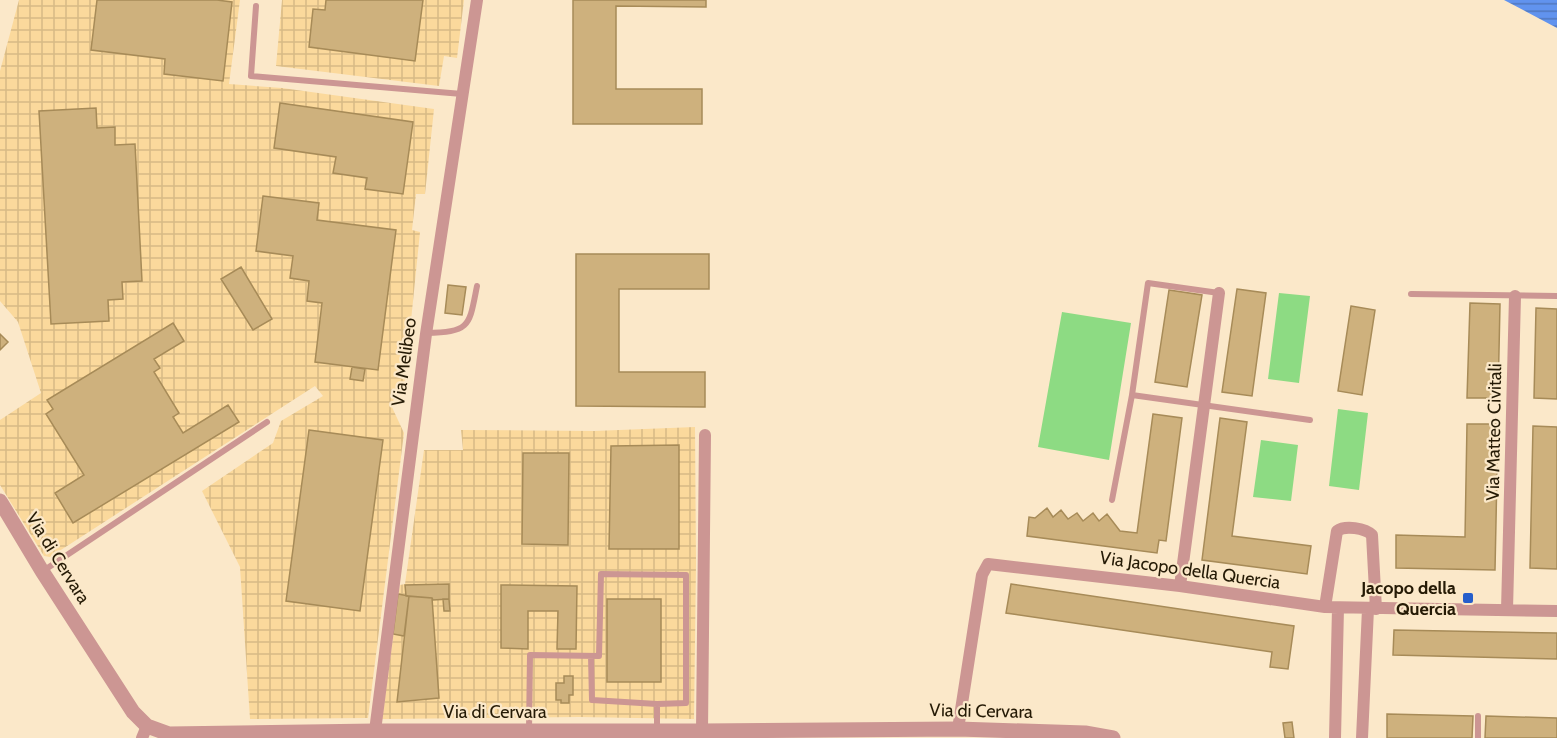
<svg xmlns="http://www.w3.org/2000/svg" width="1557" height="738" viewBox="0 0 1557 738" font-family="Cabin,sans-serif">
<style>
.industrial{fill:url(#industrial-grid)}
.grass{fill:#8ddb83}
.water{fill:url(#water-rules)}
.building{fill:#ceb17d;stroke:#a78b58;stroke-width:1.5}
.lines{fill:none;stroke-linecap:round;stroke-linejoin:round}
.service{stroke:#cc9693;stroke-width:6}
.minor{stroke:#cc9693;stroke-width:12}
.tertiary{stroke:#cc9693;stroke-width:15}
.poi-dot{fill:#255ecb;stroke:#fbe8c9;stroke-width:2}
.labels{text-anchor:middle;stroke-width:4.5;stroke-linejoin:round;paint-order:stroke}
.street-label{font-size:18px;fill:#251a05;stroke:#fbe8c9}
.poi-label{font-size:18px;font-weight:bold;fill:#251a05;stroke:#fbe8c9;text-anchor:end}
</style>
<defs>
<pattern id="industrial-grid" width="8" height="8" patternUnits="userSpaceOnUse" patternTransform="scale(1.5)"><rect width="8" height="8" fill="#fbd99c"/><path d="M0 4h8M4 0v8" fill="none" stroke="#d7ba85"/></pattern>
<pattern id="water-rules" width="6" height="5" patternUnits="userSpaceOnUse" patternTransform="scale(1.5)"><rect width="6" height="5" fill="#6193ee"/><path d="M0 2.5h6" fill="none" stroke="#5077bf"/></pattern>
</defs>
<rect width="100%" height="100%" fill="#fbe8c9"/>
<path class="industrial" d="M19,0H240L229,84L282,88L434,109L425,194H416L412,230L420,232L405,380L391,405L404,433L368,718L250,719L240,567L202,491L273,443L281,421L323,396L315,386L50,557L44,556L0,485V420L41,393L18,322L0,301V71Z
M282,0H464L457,58L444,56L439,86L276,66Z
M695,427L696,563L694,719L579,717L382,719L400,585L405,584L424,450H463L461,430L594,431Z"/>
<path class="grass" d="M1279,293L1310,296L1299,383L1268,379Z
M1062,312L1131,323L1109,460L1038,447Z
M1338,409L1368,413L1359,490L1329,486Z
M1261,440L1298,445L1291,501L1253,497Z"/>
<path class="water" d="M1504,0H1557V28Z"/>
<path class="building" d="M97,0H217L232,2L223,81L164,74L165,59L91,50Z
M326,0H423L415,61L309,47L313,9L325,10Z
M573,0H706V7L616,6V89H702V124H573Z
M280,103L413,122L403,194L365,189L367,178L333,173L336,157L274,148Z
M96,108L97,128L115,127V145L135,144L142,281L122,282L123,299L108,300L109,321L51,324L39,111Z
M263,196L319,203L317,220L396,230L378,370L315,362L322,303L307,301L309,281L290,278L293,256L256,251Z
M576,254H709V289H619V372H705V407L576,406Z
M241,267L272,319L253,330L221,279Z
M448,285L466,287L462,315L445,313Z
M1237,289L1266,293L1252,396L1222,392Z
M1169,290L1202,295L1187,387L1155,382Z
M1470,303L1500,304L1498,398H1467Z
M1351,306L1375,310L1362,395L1338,391Z
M1536,308L1557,309V399L1534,398Z
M173,323L184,341L154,359L160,368L154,372L179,413L173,417L183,433L228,405L239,422L73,523L55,493L84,475L46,414L53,409L47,400Z
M0,334L8,342L0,350Z
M352,367L365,369L363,381L350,379Z
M1153,414L1182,418L1166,541L1159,540L1157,553L1027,536L1029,517L1035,518L1047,508L1053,517L1061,510L1068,519L1077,513L1083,521L1093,513L1099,521L1107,514L1120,531L1137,533Z
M1220,418L1247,422L1232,536L1311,546L1307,574L1202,560Z
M1467,424H1498L1495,570L1396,568V535L1465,537Z
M1533,426L1557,427V569L1530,568Z
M309,430L383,440L360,611L286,601Z
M679,445V549H609L611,446Z
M523,453H569L568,545L522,544Z
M449,584V599L433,600L432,598L406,596L405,585Z
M1011,584L1294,626L1288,669L1270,667L1272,652L1006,613Z
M501,585L577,586L576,649H557L558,611H528V649L501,648Z
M398,594L409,596L404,636L393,634Z
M409,596L432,598L439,698L397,702Z
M443,599H449L450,611H444Z
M607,599H661V682H607Z
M1394,630L1557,633V659L1393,655Z
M564,676H573V695H569V703H561V700H556V683H564Z
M1387,714L1473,716L1472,738H1387Z
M1486,716L1557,718V738H1485Z
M1292,722L1294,738H1285L1283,723Z"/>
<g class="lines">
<path class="service" d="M256,6L251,76L462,94
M1411,294L1557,296
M426,333C471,332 469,326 477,286
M1132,395L1310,420
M1112,500L1132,395L1148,283L1219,293
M43,571L267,422
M591,656L592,700L657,704
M529,731L530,655L599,656L601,574L686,575V703L657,704V731
M1478,738V716"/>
<path class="minor" d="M1180,586L1219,293
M1325,607L1337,531C1345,525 1365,528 1372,535L1376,609
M1507,610L1515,296
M958,729L982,575L988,564L1180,586L1325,607L1557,611
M375,731L426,334L477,0
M702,731L705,435
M142,738L147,726
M1335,738L1338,608
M1362,738L1368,609"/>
<path class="tertiary" d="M0,501L42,571L133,712L147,726L169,734L375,731H702L958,729L1085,733L1113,738"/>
</g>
<rect class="poi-dot" x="1462" y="592" width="12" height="12" rx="3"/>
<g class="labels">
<g class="street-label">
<text transform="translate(404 362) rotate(-82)" y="6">Via Melibeo</text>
<text transform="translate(1494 432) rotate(-89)" y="6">Via Matteo Civitali</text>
<text transform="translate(58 558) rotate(58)" y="6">Via di Cervara</text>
<text transform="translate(1190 570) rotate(8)" y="6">Via Jacopo della Quercia</text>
<text transform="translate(981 711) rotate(1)" y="6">Via di Cervara</text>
<text x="495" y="718">Via di Cervara</text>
</g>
<g class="poi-label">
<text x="1456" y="594">Jacopo della<tspan x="1456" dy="21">Quercia</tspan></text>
</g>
</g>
</svg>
